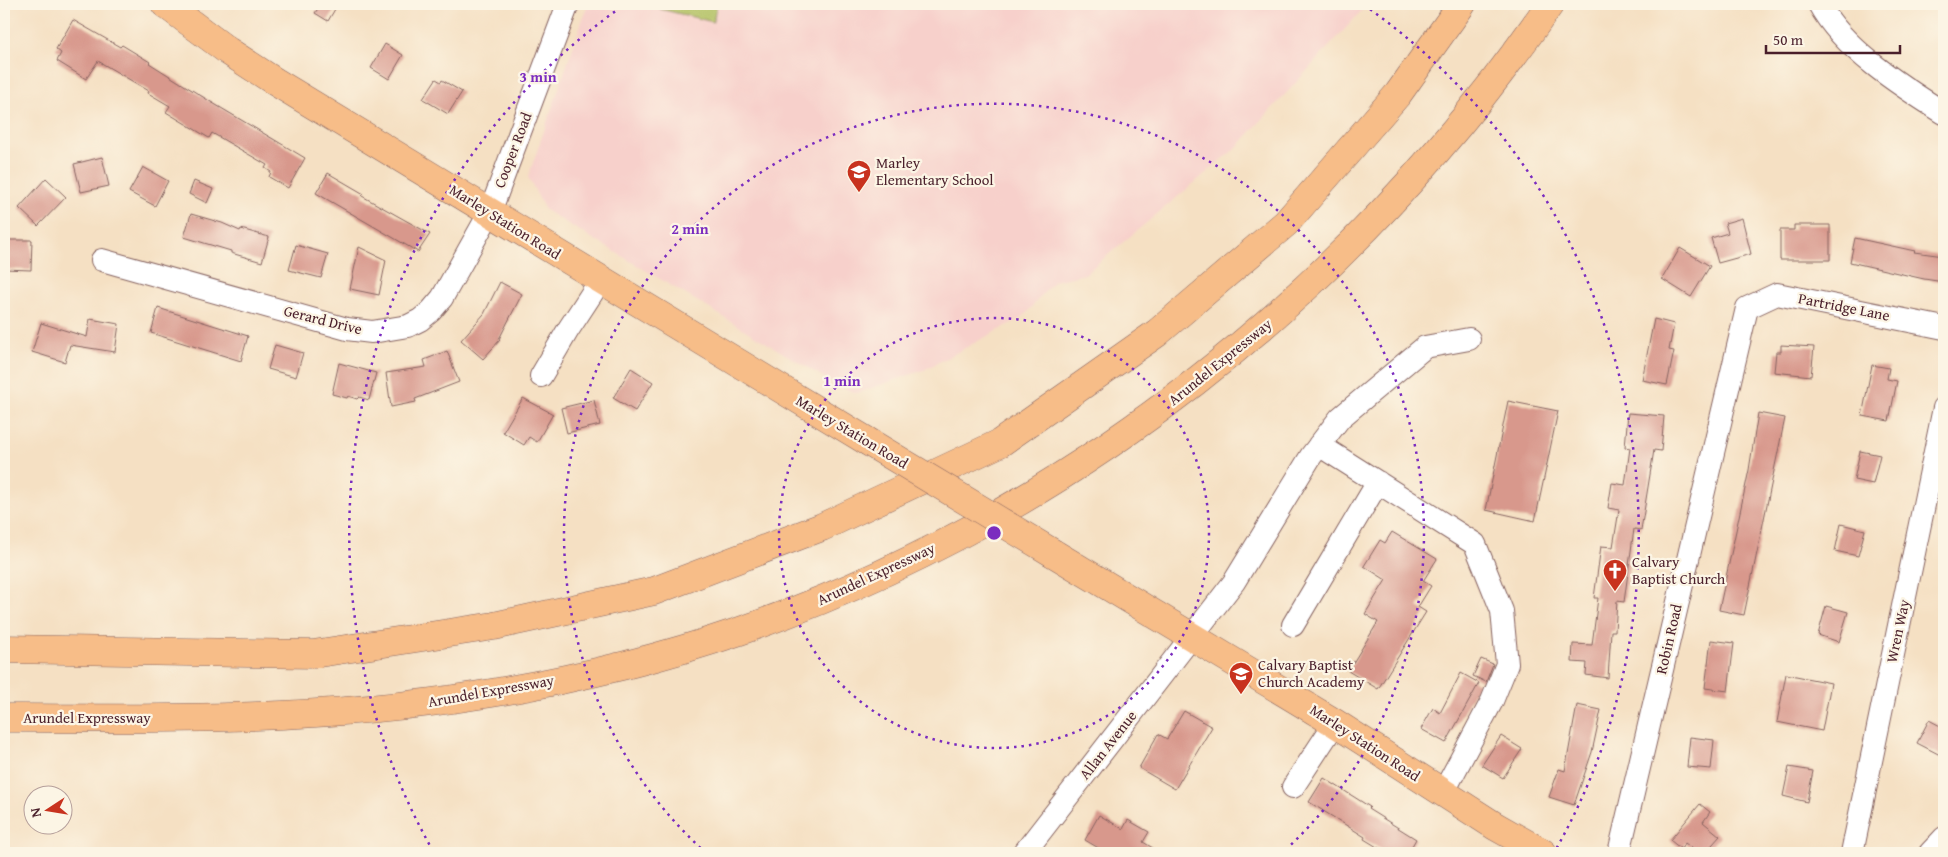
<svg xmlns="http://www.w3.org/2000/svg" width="1948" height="857" viewBox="0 0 1948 857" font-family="'Gentium Book Plus',serif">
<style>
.built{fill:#f7d0cb}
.green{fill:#b2c164;stroke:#7e7048}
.building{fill:#d8988c}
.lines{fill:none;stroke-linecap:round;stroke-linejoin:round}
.minor-casing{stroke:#866360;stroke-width:24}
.major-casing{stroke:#866360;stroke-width:29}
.highway-casing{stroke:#866360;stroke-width:29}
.minor{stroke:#fff;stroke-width:22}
.major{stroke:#f7bd88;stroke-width:28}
.highway{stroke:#f7bd88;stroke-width:28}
.major-bridge-casing{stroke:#866360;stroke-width:29;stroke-linecap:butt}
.major-bridge{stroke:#f7bd88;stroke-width:28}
.ring{fill:none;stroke:#7b2cbf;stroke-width:2.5;stroke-dasharray:2.5 5}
.labels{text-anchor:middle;stroke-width:4.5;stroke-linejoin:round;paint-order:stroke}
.street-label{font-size:15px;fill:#4a1f2b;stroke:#fcf5e5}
.poi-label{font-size:15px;fill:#4a1f2b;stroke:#fcf5e5;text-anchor:start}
.centre{fill:#7b2cbf;stroke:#fcf5e5;stroke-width:2.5}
.ring-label{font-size:15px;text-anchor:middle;font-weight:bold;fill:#7b2cbf;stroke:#fcf5e5;stroke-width:4.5;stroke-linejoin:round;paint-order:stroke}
</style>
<rect width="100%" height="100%" fill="#fcf5e5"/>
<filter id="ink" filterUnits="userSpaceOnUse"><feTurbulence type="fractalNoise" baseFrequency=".02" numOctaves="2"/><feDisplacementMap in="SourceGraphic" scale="10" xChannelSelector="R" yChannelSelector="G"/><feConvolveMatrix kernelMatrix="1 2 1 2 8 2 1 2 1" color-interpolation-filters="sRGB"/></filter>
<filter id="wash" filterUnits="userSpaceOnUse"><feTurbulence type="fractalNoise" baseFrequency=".0096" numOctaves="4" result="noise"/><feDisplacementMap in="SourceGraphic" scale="20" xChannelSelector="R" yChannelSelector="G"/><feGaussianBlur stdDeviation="1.12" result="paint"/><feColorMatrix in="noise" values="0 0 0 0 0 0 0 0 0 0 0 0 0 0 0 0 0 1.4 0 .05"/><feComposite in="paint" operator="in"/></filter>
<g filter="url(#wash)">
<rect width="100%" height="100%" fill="#f5e0c3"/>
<path class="built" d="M588,4H1368L1236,148L1085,274L1054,281L1023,317L924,370L857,393L840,387L545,210L528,177Z"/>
<path class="green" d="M661,4H717L713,22L660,9Z"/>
<g id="blocks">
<path class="building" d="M321,4H338L328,21L315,13Z
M73,20L120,47L122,45L150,62L149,63L211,102L305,158L288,188L269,177L271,172L265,168L267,165L212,133L209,138L166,112L170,106L148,93L149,91L98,61L86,79L57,61L61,53L56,49Z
M385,44L403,55L389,79L371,68Z
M436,79L441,82L442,80L462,92L448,114L423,99Z
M102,157L109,186L81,192L74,164Z
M143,167L168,181L155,206L129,192Z
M328,173L364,194L362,196L430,234L418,252L316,193Z
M46,178L66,197L38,226L19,208Z
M194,181L213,189L207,203L189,194Z
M191,214L222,223L240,231L241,229L269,237L262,262L231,253V251L184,237Z
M1742,218L1751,254L1718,263L1711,238L1728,233L1725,223Z
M1794,225H1830V260H1780V230H1794Z
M1855,238L1915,251L1914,252L1944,256V282L1924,279L1850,262Z
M4,240H32L31,270L4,269Z
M296,245L328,254L321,278L289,270Z
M359,247L386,260L379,295L350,289Z
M1680,248L1710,266L1691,297L1662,279Z
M500,282L522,294L499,339L500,340L483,359L461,340L484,314Z
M158,308L248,336L241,361L151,333Z
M90,319L119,324L115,352L70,345L65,362L32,352L41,323L87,337Z
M1654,319L1674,324L1669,350L1674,351L1667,385L1642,380Z
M275,345L303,353L296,377L268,369Z
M1781,345L1814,347L1811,376L1774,372L1776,352H1781Z
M447,351L459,382L415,399L416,402L391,407L386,373L426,367L424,360Z
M339,363L376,373L369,400L359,397L357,399L348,396L347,398L332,394Z
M1872,365L1889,368L1887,379L1897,381L1889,421L1862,416Z
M631,368L653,382L635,411L613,398Z
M523,398L553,414L537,442L529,437L524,445L503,432Z
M594,400L600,425L567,433L561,408Z
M1508,401L1558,411L1535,521L1486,510Z
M1628,413L1664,416L1661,451L1654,450L1641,530L1634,529L1624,602L1617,601L1615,631H1611L1608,678L1586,675L1587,663L1572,662L1573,644L1592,645L1598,598H1594L1601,546L1613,547L1619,510L1608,508L1612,483L1625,485L1630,448L1625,447Z
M1758,413L1785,418L1744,615L1719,610L1749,470Z
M1860,451L1880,455L1873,484L1854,480Z
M1841,524L1865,530L1858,556L1835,551Z
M1392,532L1437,559L1423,581L1431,586L1418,607L1426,612L1378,689L1348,671L1378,622L1365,614L1386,580L1364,566L1380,540L1385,543Z
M1826,606L1848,612L1839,642L1818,635Z
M1711,640L1734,643L1728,691L1705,688Z
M1481,659L1493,664L1486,682L1473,676Z
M1461,673L1479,683L1446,743L1421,729L1433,708L1440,713Z
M1786,674L1831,683L1822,731L1777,722Z
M1577,705L1601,710L1592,752L1574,805L1549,797L1559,769L1565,771Z
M1184,711L1212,727L1175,789L1139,768L1158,734L1167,739Z
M1929,720L1944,728V757L1917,743Z
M1501,736L1522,749L1503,778L1482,765Z
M1690,737L1714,740L1711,769L1687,767Z
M1789,767L1813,771L1807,802L1783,796Z
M1324,778L1370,807L1368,809L1416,839L1408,853H1387L1364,839L1365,837L1309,802Z
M1700,804L1710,812L1703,822L1720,836L1705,853H1698L1685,843L1681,849L1670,840Z
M1099,815L1123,829L1128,820L1149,832L1143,842L1161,853H1107L1085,840Z"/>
</g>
</g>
<g filter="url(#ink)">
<use href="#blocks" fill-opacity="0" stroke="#866360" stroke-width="1"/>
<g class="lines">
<defs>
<path id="minor" d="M1819,4C1843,49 1901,86 1944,113
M102,260L347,329L372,332L408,326L420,320L431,311L442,298L490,212L568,4
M541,376L568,330L600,281
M1319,445L1475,544L1502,611L1507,664L1492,701L1443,793
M1293,625L1378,482
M1293,787L1335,723
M1024,853L1234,582L1311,456L1340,418L1425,347L1469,339
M1619,853L1747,308L1777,294L1944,328
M1852,853L1944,408
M1930,853L1944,838"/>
<path id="major" d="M165,4L228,51L274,81L867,441
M1053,553L1335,723L1495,826L1543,853"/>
<path id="highway" d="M4,649L313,654L494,626L654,591L822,527L1000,443L1157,333L1286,223L1398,94L1462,4
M4,718C162,719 322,721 479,695C567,681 656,660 740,631C1071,515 1352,292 1550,4"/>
</defs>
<use href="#minor" class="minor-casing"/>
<use href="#major" class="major-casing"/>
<use href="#highway" class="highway-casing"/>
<use href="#minor" class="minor"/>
<use href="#major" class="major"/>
<use href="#highway" class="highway"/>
<defs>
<path id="major-bridge" d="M867,441L1053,553"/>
</defs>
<use href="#major-bridge" class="major-bridge-casing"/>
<use href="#major-bridge" class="major-bridge"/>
</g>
</g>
<g class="ring">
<circle cx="994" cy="533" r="215"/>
<path d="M706 853A430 430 0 1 1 1282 853"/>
<path d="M433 851A645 645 0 0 1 624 5M1364 5A645 645 0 0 1 1555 851"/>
</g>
<defs>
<symbol id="school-pin" viewBox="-11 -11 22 30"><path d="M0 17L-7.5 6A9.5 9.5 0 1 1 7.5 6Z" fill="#c8321e" stroke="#fcf5e5"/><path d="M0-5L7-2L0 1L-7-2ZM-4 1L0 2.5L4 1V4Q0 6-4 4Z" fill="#fff"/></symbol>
<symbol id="church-pin" viewBox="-11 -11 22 30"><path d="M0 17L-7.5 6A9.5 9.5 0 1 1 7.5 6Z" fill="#c8321e" stroke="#fcf5e5"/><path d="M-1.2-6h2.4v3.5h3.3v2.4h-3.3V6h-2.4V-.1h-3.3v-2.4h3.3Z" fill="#fff"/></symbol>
</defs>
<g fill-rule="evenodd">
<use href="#school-pin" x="845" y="158" width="28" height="38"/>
<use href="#church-pin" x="1601" y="557" width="28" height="38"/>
<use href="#school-pin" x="1227" y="660" width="28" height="38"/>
</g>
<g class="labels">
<g class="street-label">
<text transform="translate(513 150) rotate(-69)" y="5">Cooper Road</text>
<text transform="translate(505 222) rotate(32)" y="5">Marley Station Road</text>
<text transform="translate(1844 307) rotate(11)" y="5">Partridge Lane</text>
<text transform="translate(323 320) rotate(14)" y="5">Gerard Drive</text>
<text transform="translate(1220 362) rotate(-39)" y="5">Arundel Expressway</text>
<text transform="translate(852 432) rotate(31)" y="5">Marley Station Road</text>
<text transform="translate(876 574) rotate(-25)" y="5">Arundel Expressway</text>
<text transform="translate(1898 631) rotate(-78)" y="5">Wren Way</text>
<text transform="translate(1669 639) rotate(-77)" y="5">Robin Road</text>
<text transform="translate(491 691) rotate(-10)" y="5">Arundel Expressway</text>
<text x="87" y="723">Arundel Expressway</text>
<text transform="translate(1365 743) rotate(33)" y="5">Marley Station Road</text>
<text transform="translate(1108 745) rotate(-52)" y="5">Allan Avenue</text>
</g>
<g class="poi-label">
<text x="876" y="168">Marley<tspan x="876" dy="17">Elementary School</tspan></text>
<text x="1632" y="567">Calvary<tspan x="1632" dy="17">Baptist Church</tspan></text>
<text x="1258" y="670">Calvary Baptist<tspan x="1258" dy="17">Church Academy</tspan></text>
</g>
</g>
<circle cx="994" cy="533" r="8" class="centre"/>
<g class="ring-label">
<text x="538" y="82">3 min</text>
<text x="690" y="234">2 min</text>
<text x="842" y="386">1 min</text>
</g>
<rect width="1948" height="857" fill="none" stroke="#fcf5e5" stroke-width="20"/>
<g transform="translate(48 810) rotate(258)"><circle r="24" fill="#fcf5e5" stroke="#b59f9b"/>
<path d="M0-4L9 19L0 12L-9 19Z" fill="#c8321e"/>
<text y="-8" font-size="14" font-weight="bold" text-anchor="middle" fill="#4a1f2b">N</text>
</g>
<path d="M1766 45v8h134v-8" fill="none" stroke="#4a1f2b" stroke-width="2.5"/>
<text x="1773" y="45" font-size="15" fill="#4a1f2b" stroke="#fcf5e5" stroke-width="4" paint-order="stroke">50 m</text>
</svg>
